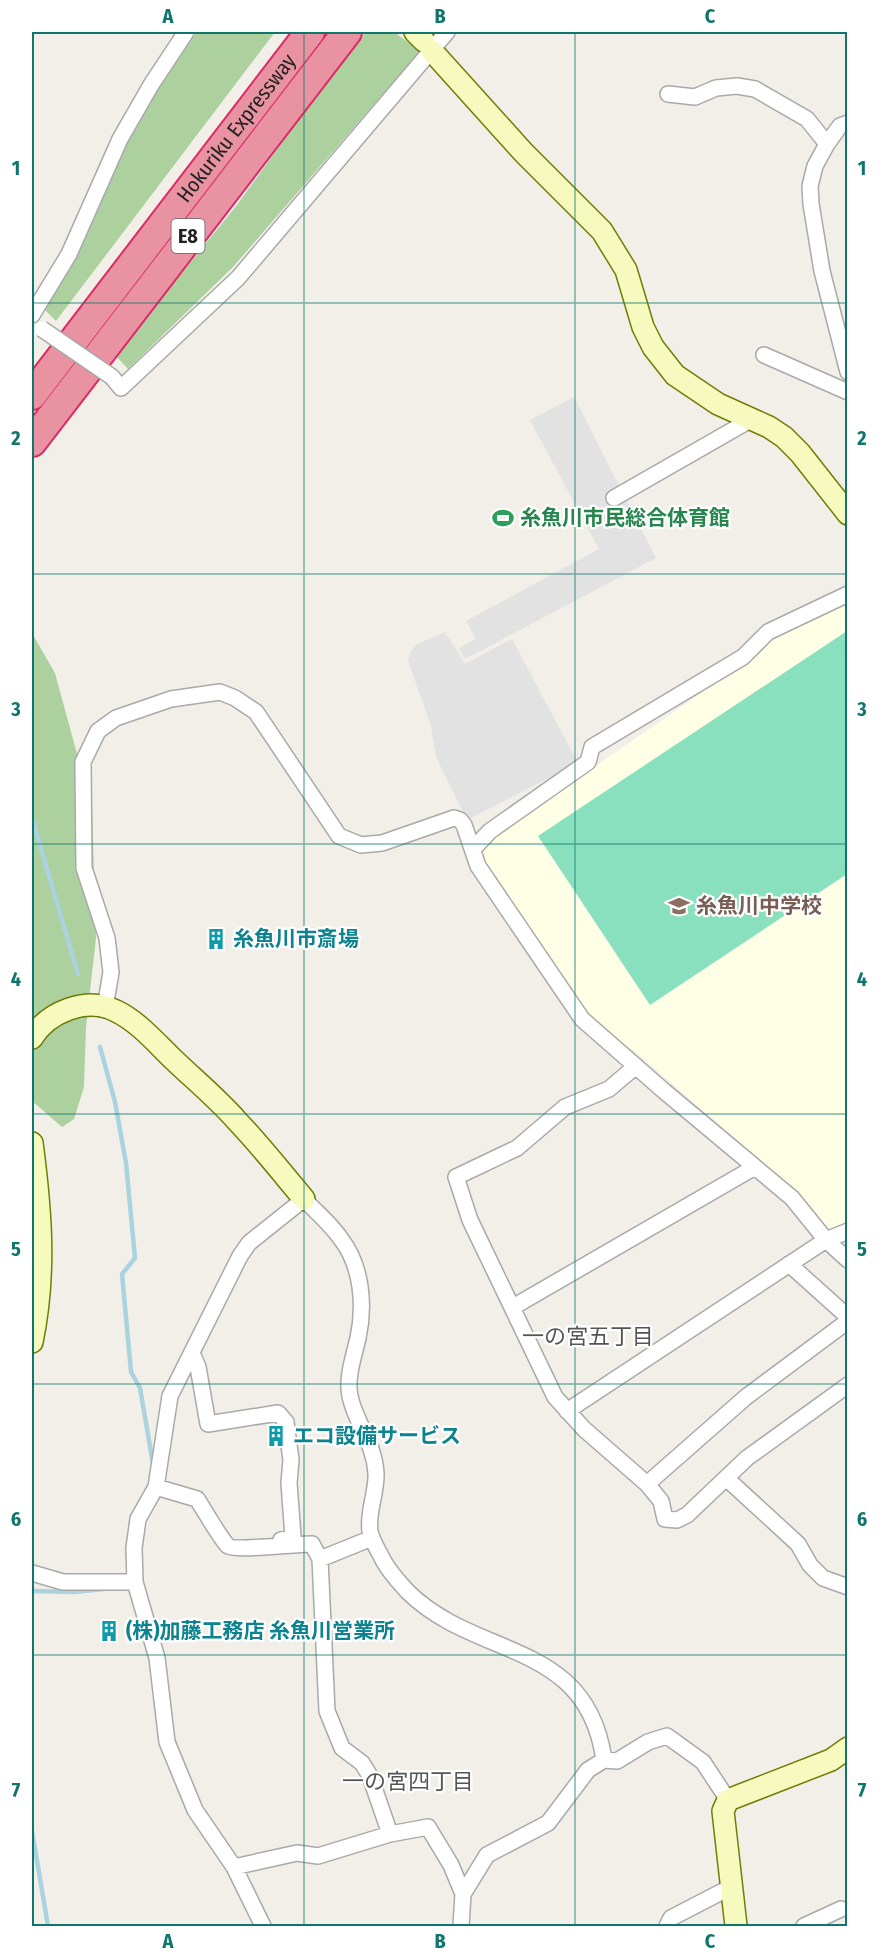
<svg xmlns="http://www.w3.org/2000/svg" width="879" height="1958" viewBox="0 0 879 1958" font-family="'Fira Sans Condensed','Noto Sans JP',sans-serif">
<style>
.education{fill:#ffffe5}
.forest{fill:#add19e}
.pitch{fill:#88e0be}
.parking{fill:#e2e2e2}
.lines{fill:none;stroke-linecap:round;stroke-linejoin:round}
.stream{stroke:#aad3df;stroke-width:4.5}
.street-casing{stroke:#a9a9a9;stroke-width:18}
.secondary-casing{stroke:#707d05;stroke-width:24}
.highway-casing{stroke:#dc2a67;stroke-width:32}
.street{stroke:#fff;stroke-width:15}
.secondary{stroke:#f7fabf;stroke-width:21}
.highway{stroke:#e892a2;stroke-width:28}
.street-bridge-casing{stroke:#a9a9a9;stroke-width:18;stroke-linecap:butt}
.street-bridge{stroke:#fff;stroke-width:15}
.grid{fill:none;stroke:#0f766e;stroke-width:1.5;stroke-opacity:0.55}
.labels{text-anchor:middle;stroke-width:4.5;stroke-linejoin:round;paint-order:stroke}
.shield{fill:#fff;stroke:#646464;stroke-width:1.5}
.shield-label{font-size:20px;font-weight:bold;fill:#222}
.street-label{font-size:21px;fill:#222;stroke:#fff}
.leisure-label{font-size:21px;font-weight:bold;fill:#27864d;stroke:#fff;text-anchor:start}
.education-label{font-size:21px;font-weight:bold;fill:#785e54;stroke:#fff;text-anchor:start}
.culture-label{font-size:21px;font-weight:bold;fill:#0d838f;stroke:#fff;text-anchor:start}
.neighbourhood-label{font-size:22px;fill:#555;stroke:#fff}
.neatline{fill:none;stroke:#0f766e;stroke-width:2}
.grid-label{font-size:20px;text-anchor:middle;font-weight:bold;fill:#0f766e}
</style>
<rect width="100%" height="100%" fill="#f2efe9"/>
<path class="education" d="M847,599V1224L826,1232L791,1189L763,1162L633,1050L582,1019L539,954L483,859L482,844L748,661L769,636Z"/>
<path class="forest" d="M197,32H275L56,321L45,310L73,261L124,144L155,91Z
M366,32H394L420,51L233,267L128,369L115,355L237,205L291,130Z
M32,633L55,673L92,809L96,938L86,1027L84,1087L74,1119L62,1127L32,1101Z"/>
<path class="pitch" d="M847,631V874L650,1005L538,836Z"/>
<path class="parking" d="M574,397L656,558L465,659L459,648L476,639L466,621L599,549L530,420Z
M445,632L465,664L512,639L578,763L467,820L436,757L431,726L408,661L411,651L417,644Z"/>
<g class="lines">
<path class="stream" d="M32,818L78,974
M100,1047L115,1102L126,1163L135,1258L122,1274L131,1372L140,1388L153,1464
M32,1591L75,1592L103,1589
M32,1831L48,1926"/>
<defs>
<path id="street" d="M668,94L695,97L716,88L737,86L755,89L807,119L827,144
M848,123L840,126L827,144L815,166L810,186L811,204L822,271L848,372
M32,315L69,254L120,139L151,85L186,32
M764,355L848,392
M112,377L121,388L238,278L447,32
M614,498L752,419
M473,849L490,831L588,762L592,747L743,657L768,632L848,594
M105,1008L111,972L107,938L84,868L83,762L98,731L116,718L171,699L220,692L235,698L256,712L339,836L361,845L382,843L454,818L460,820L464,825L478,866L582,1019L664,1091L792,1198L826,1240L848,1260
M636,1066L609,1089L565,1107L517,1148L456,1177L470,1220L555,1397L584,1429L647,1484L661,1501L665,1519L677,1520L687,1515L747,1458L848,1385
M789,1264L848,1317
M513,1307L755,1167
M192,1353L198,1367L208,1424L278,1413L286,1422L291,1460L289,1483L293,1537L281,1540L280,1544
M567,1411L826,1240L848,1231
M726,1478L798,1544L810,1565L823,1578L848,1587
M647,1484L746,1397L848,1321
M156,1487L197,1499C203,1508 222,1541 228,1546C235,1551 298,1544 312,1544L320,1559L327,1711L342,1748L362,1763L370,1776L390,1834
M320,1559L372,1538
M32,1573L63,1582H135
M234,1867L297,1853L318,1856L390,1834L428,1827L451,1865L463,1894
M263,1926L234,1867L195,1810L167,1742L157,1658L135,1582L134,1548L138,1519L156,1487L170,1396L240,1256L249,1243L304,1199C316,1212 331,1224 341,1239C362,1266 365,1306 358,1338C354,1356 346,1378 350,1396C355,1422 374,1442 376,1473C377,1492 367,1513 370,1531C372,1542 379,1551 383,1560C390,1573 398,1581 408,1592C477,1660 587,1639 604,1760
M461,1926L463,1894L487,1855L548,1823L588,1770L604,1760L617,1761L648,1742L667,1736L703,1762L728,1800
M667,1926L671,1918L731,1887
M804,1926L841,1909"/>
<path id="secondary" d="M415,32L424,41
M432,51L524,153L602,231L626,270L643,327L653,347L675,375L718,404L769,427L784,437L800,453L848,514
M32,1038C48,1012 86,996 116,1011C139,1022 157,1044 175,1061C196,1081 219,1100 238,1122C261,1146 282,1173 304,1199
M32,1143C41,1211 46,1274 32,1342
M736,1926L723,1811L728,1800L831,1760L848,1748"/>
<g id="highway">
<path id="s1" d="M32,395L310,32"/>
<path d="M32,442L347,32"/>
</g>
</defs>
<use href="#street" class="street-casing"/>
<use href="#secondary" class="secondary-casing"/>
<use href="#highway" class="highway-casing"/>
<use href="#street" class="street"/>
<use href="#secondary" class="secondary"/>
<use href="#highway" class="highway"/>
<defs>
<path id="street-bridge" d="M42,329L112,377"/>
</defs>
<use href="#street-bridge" class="street-bridge-casing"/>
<use href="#street-bridge" class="street-bridge"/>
</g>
<path class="grid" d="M304,32V1926M575,32V1926M32,303H848M32,574H848M32,844H848M32,1114H848M32,1384H848M32,1655H848"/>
<defs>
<symbol id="stadium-bare" viewBox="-9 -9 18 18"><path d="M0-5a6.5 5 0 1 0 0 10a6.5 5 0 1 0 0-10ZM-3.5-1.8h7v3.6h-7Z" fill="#2e9e5b" stroke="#fff" stroke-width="2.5" paint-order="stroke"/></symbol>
<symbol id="school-bare" viewBox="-9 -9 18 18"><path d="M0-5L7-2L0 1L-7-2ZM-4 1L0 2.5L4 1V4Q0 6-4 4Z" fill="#8d6e63" stroke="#fff" stroke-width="2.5" paint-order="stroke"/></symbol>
<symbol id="building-bare" viewBox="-9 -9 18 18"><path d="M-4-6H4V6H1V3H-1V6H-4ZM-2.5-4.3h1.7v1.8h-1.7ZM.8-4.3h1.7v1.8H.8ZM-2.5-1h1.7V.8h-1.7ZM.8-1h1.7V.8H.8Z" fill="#0f9aa8" stroke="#fff" stroke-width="2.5" paint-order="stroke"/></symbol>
</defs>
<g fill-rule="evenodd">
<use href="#stadium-bare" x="488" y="503" width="30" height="30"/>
<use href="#school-bare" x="664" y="891" width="30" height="30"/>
<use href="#building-bare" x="201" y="924" width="30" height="30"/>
<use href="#building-bare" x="261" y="1421" width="30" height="30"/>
<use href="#building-bare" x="94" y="1616" width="30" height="30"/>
</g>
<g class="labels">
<rect class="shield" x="171.5" y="219" width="33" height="34" rx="4.5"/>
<g class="shield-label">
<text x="188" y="243">E8</text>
</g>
<g class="street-label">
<text dy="7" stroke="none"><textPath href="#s1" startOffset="336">Hokuriku Expressway</textPath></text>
</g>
<g class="leisure-label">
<text x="520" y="525">糸魚川市民総合体育館</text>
</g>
<g class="education-label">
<text x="696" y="913">糸魚川中学校</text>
</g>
<g class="culture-label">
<text x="233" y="946">糸魚川市斎場</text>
<text x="293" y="1443">エコ設備サービス</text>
<text x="126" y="1638">(株)加藤工務店 糸魚川営業所</text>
</g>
<g class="neighbourhood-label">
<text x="588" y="1344">一の宮五丁目</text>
<text x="408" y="1789">一の宮四丁目</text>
</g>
</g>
<rect width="879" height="1958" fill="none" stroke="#ffffff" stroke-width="66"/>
<rect x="33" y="33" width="813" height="1892" class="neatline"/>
<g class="grid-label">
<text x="168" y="23">A</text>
<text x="440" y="23">B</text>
<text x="710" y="23">C</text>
<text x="16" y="175">1</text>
<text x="862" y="175">1</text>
<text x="16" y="445">2</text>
<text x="862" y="445">2</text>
<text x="16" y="716">3</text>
<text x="862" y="716">3</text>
<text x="16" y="986">4</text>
<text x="862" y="986">4</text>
<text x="16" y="1256">5</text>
<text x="862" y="1256">5</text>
<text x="16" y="1526">6</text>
<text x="862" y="1526">6</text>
<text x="16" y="1797">7</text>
<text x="862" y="1797">7</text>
<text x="168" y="1948">A</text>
<text x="440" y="1948">B</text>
<text x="710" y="1948">C</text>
</g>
</svg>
